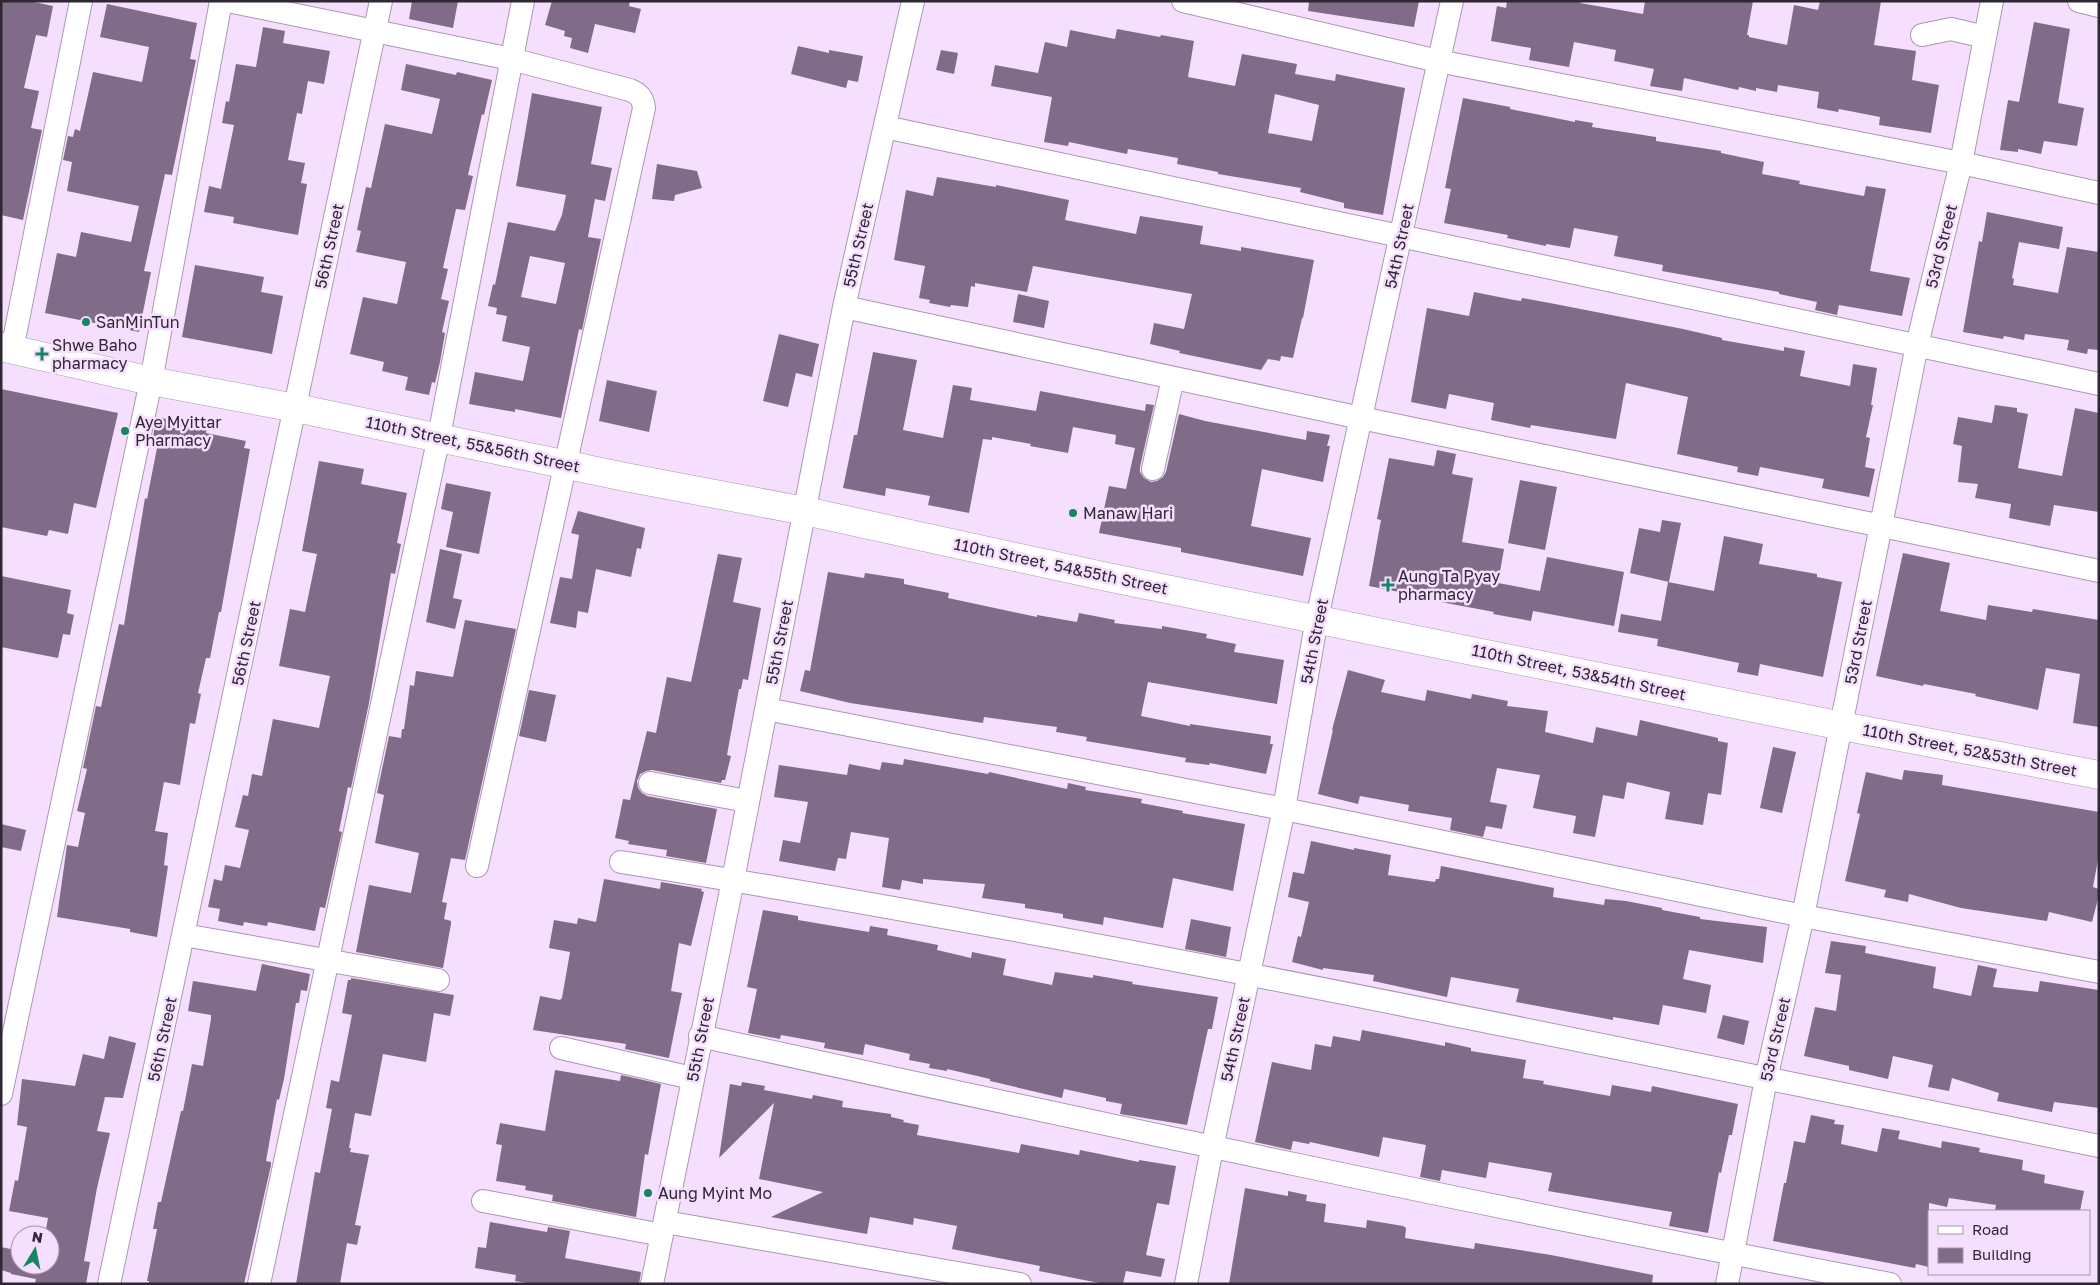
<svg xmlns="http://www.w3.org/2000/svg" width="2100" height="1285" viewBox="0 0 2100 1285" font-family="'Golos Text',sans-serif">
<style>
.building{fill:#806c89;fill-rule:evenodd}
.lines{fill:none;stroke-linecap:round;stroke-linejoin:round}
.minor-casing{stroke:#ac97b5;stroke-width:24}
.major-casing{stroke:#ac97b5;stroke-width:29}
.minor{stroke:#fff;stroke-width:22}
.major{stroke:#fff;stroke-width:28}
.poi-dot{fill:#168562;stroke:#f5defe;stroke-width:2}
.labels{text-anchor:middle;stroke-width:5;stroke-linejoin:round;paint-order:stroke}
.street-label{font-size:16px;fill:#2f2733;stroke:#f5defe}
.poi-label{font-size:16px;fill:#2f2733;stroke:#f5defe;text-anchor:start}
</style>
<rect width="100%" height="100%" fill="#f5defe"/>
<path class="building" d="M1,1H29L53,6L47,37L36,35L24,88L39,91L31,128L42,130L23,220L1,215Z
M412,1H458L453,28L409,19Z
M552,1H630L629,6L641,9L635,33L595,24L588,53L570,48L572,38L564,36L565,31L545,25Z
M1309,1H1419L1414,27L1308,11Z
M1507,1H1581L1580,3L1643,14L1645,1H1753L1747,35H1749V37L1787,45L1794,5L1818,10L1820,1H1881L1874,45L1916,51L1912,80L1939,85L1931,133L1879,125L1880,117L1839,109L1838,112L1817,108L1819,92L1778,85L1777,92L1756,88V91L1739,87L1738,90L1684,78L1682,91L1650,86L1654,69L1614,61L1616,50L1574,42L1569,67L1529,60L1531,48L1491,41L1497,6L1506,8Z
M107,4L197,23L190,59L196,60L172,175L165,174L144,271L151,272L139,332L45,313L57,253L76,257L81,232L131,242L139,206L67,191L72,162L63,160L68,136L73,137L75,129L80,131L93,72L142,82L149,47L100,37Z
M2034,22L2070,29L2058,103L2084,108L2077,146L2044,141L2041,154L2018,149V152L2000,150L2008,100L2019,102Z
M263,27L285,31L283,43L330,51L324,84L308,81L302,114L297,113L288,160L305,163L301,183L307,184L298,235L233,223L234,217L204,212L209,186L221,189L234,125L222,123L226,101L229,102L236,64L256,67Z
M1117,29L1160,37L1161,35L1194,41L1188,77L1235,86L1242,54L1297,64L1295,74L1335,81L1336,74L1405,88L1383,215L1344,208V203L1300,192L1301,188L1218,174V172L1177,164L1178,158L1128,149L1127,154L1069,142L1068,146L1044,142L1052,97L991,86L995,65L1038,73L1045,42L1067,47L1070,30L1115,39ZM1275,94L1319,105L1312,141L1268,133Z
M798,46L829,53V50L863,56L858,82L848,80L846,88L791,74Z
M941,50L958,53L954,74L936,70Z
M406,64L456,75L457,72L492,80L484,115L482,114L468,175L473,176L465,210L456,209L443,268L448,269L441,299L449,301L442,332L445,333L440,362L435,383L432,382L429,395L405,390L408,377L382,371L384,362L350,354L363,297L397,304L406,262L356,252L361,231L357,230L366,187L371,188L385,124L432,134L440,99L401,90Z
M532,93L602,107L591,164L612,168L605,201L595,199L588,237L601,239L582,330L579,329L561,418L515,409V412L469,404L475,372L523,381L530,347L502,341L507,316L496,314L497,308L488,306L493,284L495,285L508,222L555,231L562,215L566,195L516,186ZM530,256L565,263L556,304L521,297Z
M1463,98L1510,107V109L1575,122V120L1593,123L1592,127L1656,137V141L1721,151V153L1764,162L1762,174L1800,181L1799,184L1864,196L1866,186L1886,189L1870,271L1910,278L1902,316L1839,305L1837,315L1815,310L1817,302L1779,294V292L1662,271L1663,265L1614,256L1618,236L1574,228L1570,248L1546,244V246L1507,238L1508,235L1444,223L1451,189L1445,188Z
M657,164L697,171L702,188L675,195L674,201L652,199Z
M937,177L996,187V185L1069,200L1065,220L1136,234L1140,216L1203,226L1200,244L1241,251V247L1314,260L1303,318H1302L1293,358L1281,356L1280,361L1268,359L1261,370L1179,353L1180,351L1150,344L1154,323L1184,329L1192,294L1033,266L1027,292L975,283V287L971,286L968,307L951,305L950,307L929,303L930,300L919,298L925,266L894,260L906,190L933,196Z
M1987,212L2063,227L2059,249L2019,242L2012,278L2014,279L2013,285L2058,293L2067,247L2099,252V350L2088,349L2087,354L2067,350L2069,340L2025,334L2024,340L2004,336L2003,339L1963,332L1979,241L1982,242Z
M195,265L264,277L261,292L283,296L272,354L182,337Z
M1474,292L1514,300L1521,301L1522,298L1555,304L1683,329L1722,338V340L1784,351V347L1805,351L1800,376L1850,386L1853,364L1877,368L1871,405H1873L1866,437L1870,438L1865,467L1875,469L1869,497L1822,488L1824,479L1760,467L1758,476L1737,472L1738,467L1677,454L1688,397L1626,383L1616,439L1531,425L1530,428L1491,420L1494,403L1449,394L1446,409L1411,402L1427,308L1469,316Z
M1018,294L1049,301L1044,328L1013,322Z
M779,334L819,344L812,377L796,373L788,407L763,401Z
M873,352L917,360L903,430L943,438L953,385L972,388L970,400L1036,411L1040,391L1145,411L1146,404L1154,405L1140,467V472L1144,478L1151,482L1157,481L1163,477L1166,472L1179,414L1205,421L1306,440L1307,431L1330,435L1327,446H1330L1323,482L1262,469L1251,526L1311,538L1303,576L1181,552V548L1099,533L1109,486L1126,489L1135,448L1115,444L1116,435L1073,427L1068,453L1030,446L1031,444L992,437V440L983,439L969,513L928,505L930,496L886,488L885,496L843,488L854,435H857Z
M607,380L657,391L649,432L599,421Z
M1,389L118,413L96,508L74,503L68,534L49,530L47,536L1,527Z
M1995,405L2017,408V412L2028,414L2018,468L2062,476L2075,408L2099,413V512L2054,505L2050,526L2009,518L2011,504L1975,498L1978,484L1958,482L1962,446L1953,444L1958,417L1992,423Z
M157,417L207,428L206,433L246,441L244,448L250,449L221,612H219L210,658H206L198,693L201,694L195,724L190,723L180,785L164,782L155,831L168,833L164,865L168,866L157,937L130,932V929L57,917L67,845L78,847L85,813L77,811L87,769L83,768L96,706L101,707L119,624L124,625L145,498L147,499L157,448L151,446Z
M1437,450L1456,454L1452,474L1473,478L1462,542L1504,549L1498,583L1540,591L1547,557L1624,572L1614,626L1533,611L1531,621L1493,614L1494,612L1409,596V594L1369,586L1381,520L1377,519L1389,458L1434,466Z
M319,461L364,469L361,484L407,493L397,543L401,544L395,574L391,573L369,703L351,788L348,787L339,831L342,832L325,908L320,907L315,931L268,922L267,926L244,922L243,926L218,921L220,909L208,907L214,879L222,881L225,865L240,868L249,830L235,827L243,795L248,796L252,774L262,776L273,719L319,728L330,676L279,666L290,609L305,612L317,554L302,551Z
M1520,480L1557,487L1545,550L1508,543Z
M446,483L491,492L479,554L446,547L453,512L441,509Z
M578,511L645,528L641,549L637,548L631,577L596,569L588,613L578,611L576,628L550,623L560,577L572,579L579,535L571,533Z
M1662,520L1681,523L1669,582L1630,573L1639,528L1660,532Z
M1724,536L1763,544L1759,564L1817,574V577L1842,582L1823,677L1760,664L1758,676L1737,672L1739,663L1657,646L1658,639L1618,632L1621,614L1661,621L1668,582L1714,591Z
M440,549L462,554L453,598L462,600L455,629L426,622Z
M1903,553L1950,563L1940,611L1986,620L1988,605L2032,612L2033,609L2099,620V727L2073,723L2080,674L2046,668L2038,710L1975,696L1976,694L1924,684L1923,686L1876,676Z
M718,554L742,558L733,602L761,608L748,680L743,679L741,689H739L727,755L731,756L725,780H722L721,783L652,770L646,771L640,774L637,781L638,788L642,793L647,796L717,809L706,863L666,856L667,850L628,844L629,841L615,838L623,799L630,800L647,731L656,733L667,677L691,682Z
M828,572L864,578L865,573L904,579V584L949,593L948,598L1037,617V615L1077,622L1079,613L1115,620L1114,623L1162,629V626L1207,634L1206,638L1236,644L1234,652L1284,660L1277,704L1148,682L1141,716L1190,726V724L1271,736L1270,744H1273L1266,774L1210,763L1209,765L1185,762L1186,758L1086,741L1087,737L1056,732L1057,727L984,717L983,723L850,703L800,691L805,670L810,671Z
M1,576L71,590L67,613L74,615L70,635L63,634L58,658L1,647Z
M465,620L516,629L465,860L451,858L442,902L447,903L444,919L451,921V924L443,968L356,952L369,885L411,893L419,853L375,843L384,795L377,793L389,736L401,738L402,729H404L410,685L414,686L416,671L453,677Z
M1348,670L1385,680L1381,692L1425,701L1427,690L1471,699L1472,694L1508,701L1507,706L1548,711L1545,732L1593,743L1596,727L1637,736L1640,720L1718,738V741L1728,743L1721,795L1708,793L1703,825L1665,819L1670,792L1627,782L1624,799L1603,795L1595,837L1573,833L1576,816L1533,808L1540,775L1497,768L1490,802L1507,805L1502,829L1486,826L1483,837L1450,830L1452,818L1408,811L1409,805L1360,796L1358,804L1318,794L1333,730H1332Z
M529,690L556,695L546,742L519,736Z
M1773,747L1796,752L1782,813L1760,808Z
M904,759L988,774L989,772L1067,789L1068,783L1086,787L1085,790L1142,799L1141,803L1183,811L1182,813L1245,824L1233,891L1173,878L1163,928L1104,917L1103,925L1063,918V914L1025,908V904L982,898L985,884L923,879V884L902,880L900,890L882,887L889,838L851,832L846,859L838,858L835,871L779,861L783,840L800,843L808,802L774,797L779,765L847,775L849,764L880,770L882,762L903,765Z
M1904,770L1943,775L1942,785L2099,812V854L2093,887L2099,889V895L2092,922L2049,912L2047,921L1961,908L1909,894L1908,902L1884,897L1886,890L1845,881L1860,814L1857,813L1866,772L1902,780Z
M1,824L26,830L21,851L1,847Z
M1311,841L1354,850V848L1391,855L1388,875L1435,882L1436,879H1439L1441,866L1554,888L1553,897L1604,905L1605,899L1626,901L1662,908V910L1700,917V919L1767,927L1763,963L1689,950L1683,979L1711,985L1706,1013L1663,1005L1659,1025L1613,1017V1020L1516,1002L1519,989L1451,977L1447,997L1373,981L1374,975L1323,968V970L1292,962L1298,936L1301,937L1309,902L1288,897L1293,872L1304,874Z
M604,879L660,889L661,882L702,889L701,891L704,892L691,946L679,943L671,991L682,993L669,1058L625,1049L626,1044L533,1030L540,996L560,1000L562,998L570,952L549,948L554,920L577,924L578,918L596,922Z
M763,910L798,916V920L869,932L870,926L888,929L887,935L938,945L937,950L971,958L972,952L1006,959L1003,975L1052,985L1055,972L1093,978V975L1133,982L1132,984L1218,997L1212,1029H1208L1187,1125L1120,1114L1122,1104L1106,1101V1098L1064,1089L1062,1098L990,1081V1079L947,1069V1071L929,1068L930,1064L909,1060L910,1054L865,1044L863,1055L824,1048L825,1043L781,1035L780,1039L748,1033L757,989L747,987Z
M1191,919L1231,927L1226,957L1185,949Z
M1831,941L1866,946L1865,953L1936,967L1933,988L1971,996L1978,965L1997,969L1993,987L2038,992L2040,981L2099,990V1108L2054,1102L2052,1112L1997,1101L1999,1093L1952,1078L1949,1091L1928,1087L1933,1065L1893,1056L1888,1079L1849,1070V1066L1804,1056L1815,1007L1836,1011L1841,975L1825,973Z
M262,964L310,974L307,991L301,990L299,1003H296L284,1079L279,1100L277,1099L266,1161L271,1162V1165L244,1284H149V1281H147L157,1229H153L158,1202H161L181,1111H183L192,1064L203,1066L211,1019V1015L188,1011L193,981L256,991Z
M351,978L454,995L450,1016L434,1013L426,1062L383,1054L371,1116L355,1113L349,1148H351L350,1152L369,1155L355,1225L361,1226L357,1245L347,1243L340,1284H296L315,1172L320,1173L332,1109L326,1108L331,1080L339,1082L352,1015L342,1013L348,980H351Z
M1723,1015L1749,1021L1744,1045L1717,1038Z
M1362,1030L1445,1046V1042L1471,1048V1051L1526,1060L1523,1078L1544,1081L1543,1084L1610,1096L1612,1085L1651,1092L1652,1086L1738,1104L1732,1135H1729L1721,1173L1719,1172L1708,1233L1669,1226L1672,1212L1548,1191L1552,1173L1489,1162L1486,1178L1442,1170L1440,1181L1420,1177L1426,1145L1383,1137L1379,1157L1310,1142L1309,1144L1293,1141L1291,1150L1255,1142L1272,1062L1311,1070L1315,1044L1331,1047L1333,1036L1360,1041Z
M109,1036L136,1043L123,1098L105,1097L97,1131L110,1133L97,1188L84,1261L90,1262L86,1284H35L36,1279L11,1274V1273L1,1270V1247L20,1251V1265H50V1235H45L48,1218L9,1211L15,1180L18,1181L27,1127L17,1125L22,1079L75,1086L83,1054L104,1059Z
M555,1070L620,1081L621,1075L661,1084L648,1155L645,1154L636,1217L552,1201L553,1195L525,1190L526,1186L496,1181L502,1145L496,1144L500,1123L545,1131Z
M742,1082L765,1086L764,1090L812,1099L813,1095L843,1101L842,1107L891,1114V1117L904,1120L903,1122L919,1125L917,1135L1019,1153L1021,1144L1079,1155L1080,1150L1139,1162V1160L1176,1166L1169,1205L1157,1203L1146,1255L1165,1259L1161,1277L1126,1271L1123,1284H1104L1039,1271L1040,1266L952,1249L957,1226L914,1218L913,1225L870,1217L867,1234L771,1217L823,1192L759,1179L774,1103L719,1158L730,1084L741,1086Z
M1811,1115L1835,1120L1834,1124L1844,1125L1841,1144L1877,1152L1882,1128L1900,1131L1898,1139L1941,1148L1942,1141L1980,1148L1979,1152L2023,1160L2022,1170L2045,1175L2044,1183L2084,1191L2080,1211H1995L1996,1205L1949,1198L1947,1207L1929,1203V1267L1916,1264L1915,1268L1773,1241L1784,1183H1786L1794,1141L1805,1143Z
M1245,1188L1288,1196V1191L1307,1195L1306,1201L1326,1204L1324,1222L1366,1228L1367,1220L1403,1226L1406,1228L1405,1238L1474,1249L1475,1243L1551,1255L1653,1275L1652,1284H1229Z
M490,1222L547,1232L548,1227L570,1231L565,1258L641,1272L639,1284H533L515,1281L516,1275L475,1268L478,1247L486,1248Z"/>
<g class="lines">
<defs>
<path id="minor" d="M228,1L511,59L630,90C639,94 643,98 644,108L477,866
M1183,1L1438,61L1961,163L2099,193
M2079,1L2099,6
M1922,35L1951,29L1985,37
M885,127L2099,384
M844,307L1361,418L2099,571
M12,350L81,1
M1153,469L1173,378
M766,709L1284,809L1803,916L2099,972
M650,783L747,801
M621,862C1116,941 1607,1047 2099,1146
M184,935L438,980
M700,1036C1096,1123 1492,1208 1890,1284
M561,1048L692,1078
M1,1094L151,381L221,1
M483,1201L662,1235
M665,1222L1020,1284
M109,1284L381,1
M259,1284L439,436L523,1
M652,1284L733,880L844,307L913,1
M1186,1284L1212,1148L1284,809L1317,618L1452,1
M1727,1284L1766,1079L1803,916L1917,345L1961,163L1992,1"/>
<path id="major" d="M1,347L151,381L296,408L625,477L805,511L1107,577L1842,726L2099,775"/>
</defs>
<use href="#minor" class="minor-casing"/>
<use href="#major" class="major-casing"/>
<use href="#minor" class="minor"/>
<use href="#major" class="major"/>
</g>
<g class="poi-dot">
<circle cx="86" cy="322" r="5"/>
<path d="M39.5 346.5h5v5h5v5h-5v5h-5v-5h-5v-5h5z"/>
<circle cx="125" cy="431" r="5"/>
<circle cx="1073" cy="513" r="5"/>
<path d="M1385.5 577.5h5v5h5v5h-5v5h-5v-5h-5v-5h5z"/>
<circle cx="648" cy="1193" r="5"/>
</g>
<g class="labels">
<g class="street-label">
<text transform="translate(858 245) rotate(-77)" y="6">55th Street</text>
<text transform="translate(329 246) rotate(-78)" y="6">56th Street</text>
<text transform="translate(1399 246) rotate(-78)" y="6">54th Street</text>
<text transform="translate(1941 246) rotate(-76)" y="6">53rd Street</text>
<text transform="translate(473 444) rotate(12)" y="6">110th Street, 55&amp;56th Street</text>
<text transform="translate(1061 566) rotate(12)" y="6">110th Street, 54&amp;55th Street</text>
<text transform="translate(1314 641) rotate(-79)" y="6">54th Street</text>
<text transform="translate(779 642) rotate(-79)" y="6">55th Street</text>
<text transform="translate(1858 642) rotate(-79)" y="6">53rd Street</text>
<text transform="translate(246 643) rotate(-78)" y="6">56th Street</text>
<text transform="translate(1579 672) rotate(12)" y="6">110th Street, 53&amp;54th Street</text>
<text transform="translate(1970 750) rotate(11)" y="6">110th Street, 52&amp;53th Street</text>
<text transform="translate(162 1039) rotate(-78)" y="6">56th Street</text>
<text transform="translate(700 1039) rotate(-79)" y="6">55th Street</text>
<text transform="translate(1235 1039) rotate(-78)" y="6">54th Street</text>
<text transform="translate(1775 1039) rotate(-77)" y="6">53rd Street</text>
</g>
<g class="poi-label">
<text x="96" y="328">SanMinTun</text>
<text x="52" y="351">Shwe Baho<tspan x="52" dy="18">pharmacy</tspan></text>
<text x="135" y="428">Aye Myittar<tspan x="135" dy="18">Pharmacy</tspan></text>
<text x="1083" y="519">Manaw Hari</text>
<text x="1398" y="582">Aung Ta Pyay<tspan x="1398" dy="18">pharmacy</tspan></text>
<text x="658" y="1199">Aung Myint Mo</text>
</g>
</g>
<rect width="2100" height="1285" fill="none" stroke="#2f2733" stroke-width="5"/>
<rect x="1928" y="1210" width="162" height="65" fill="#f5defe" stroke="#a695ad"/>
<rect x="1938" y="1226" width="25" height="8" fill="#ffffff" stroke="#a695ad"/>
<text x="1972" y="1235" font-size="15" fill="#2f2733">Road</text>
<rect x="1938" y="1248" width="25" height="15" fill="#806c89" stroke="#a695ad"/>
<text x="1972" y="1260" font-size="15" fill="#2f2733">Building</text>
<g transform="translate(35 1250) rotate(10)"><circle r="24" fill="#f5defe" stroke="#a695ad"/>
<path d="M0-4L9 19L0 12L-9 19Z" fill="#168562"/>
<text y="-8" font-size="14" font-weight="bold" text-anchor="middle" fill="#2f2733">N</text>
</g>
</svg>
